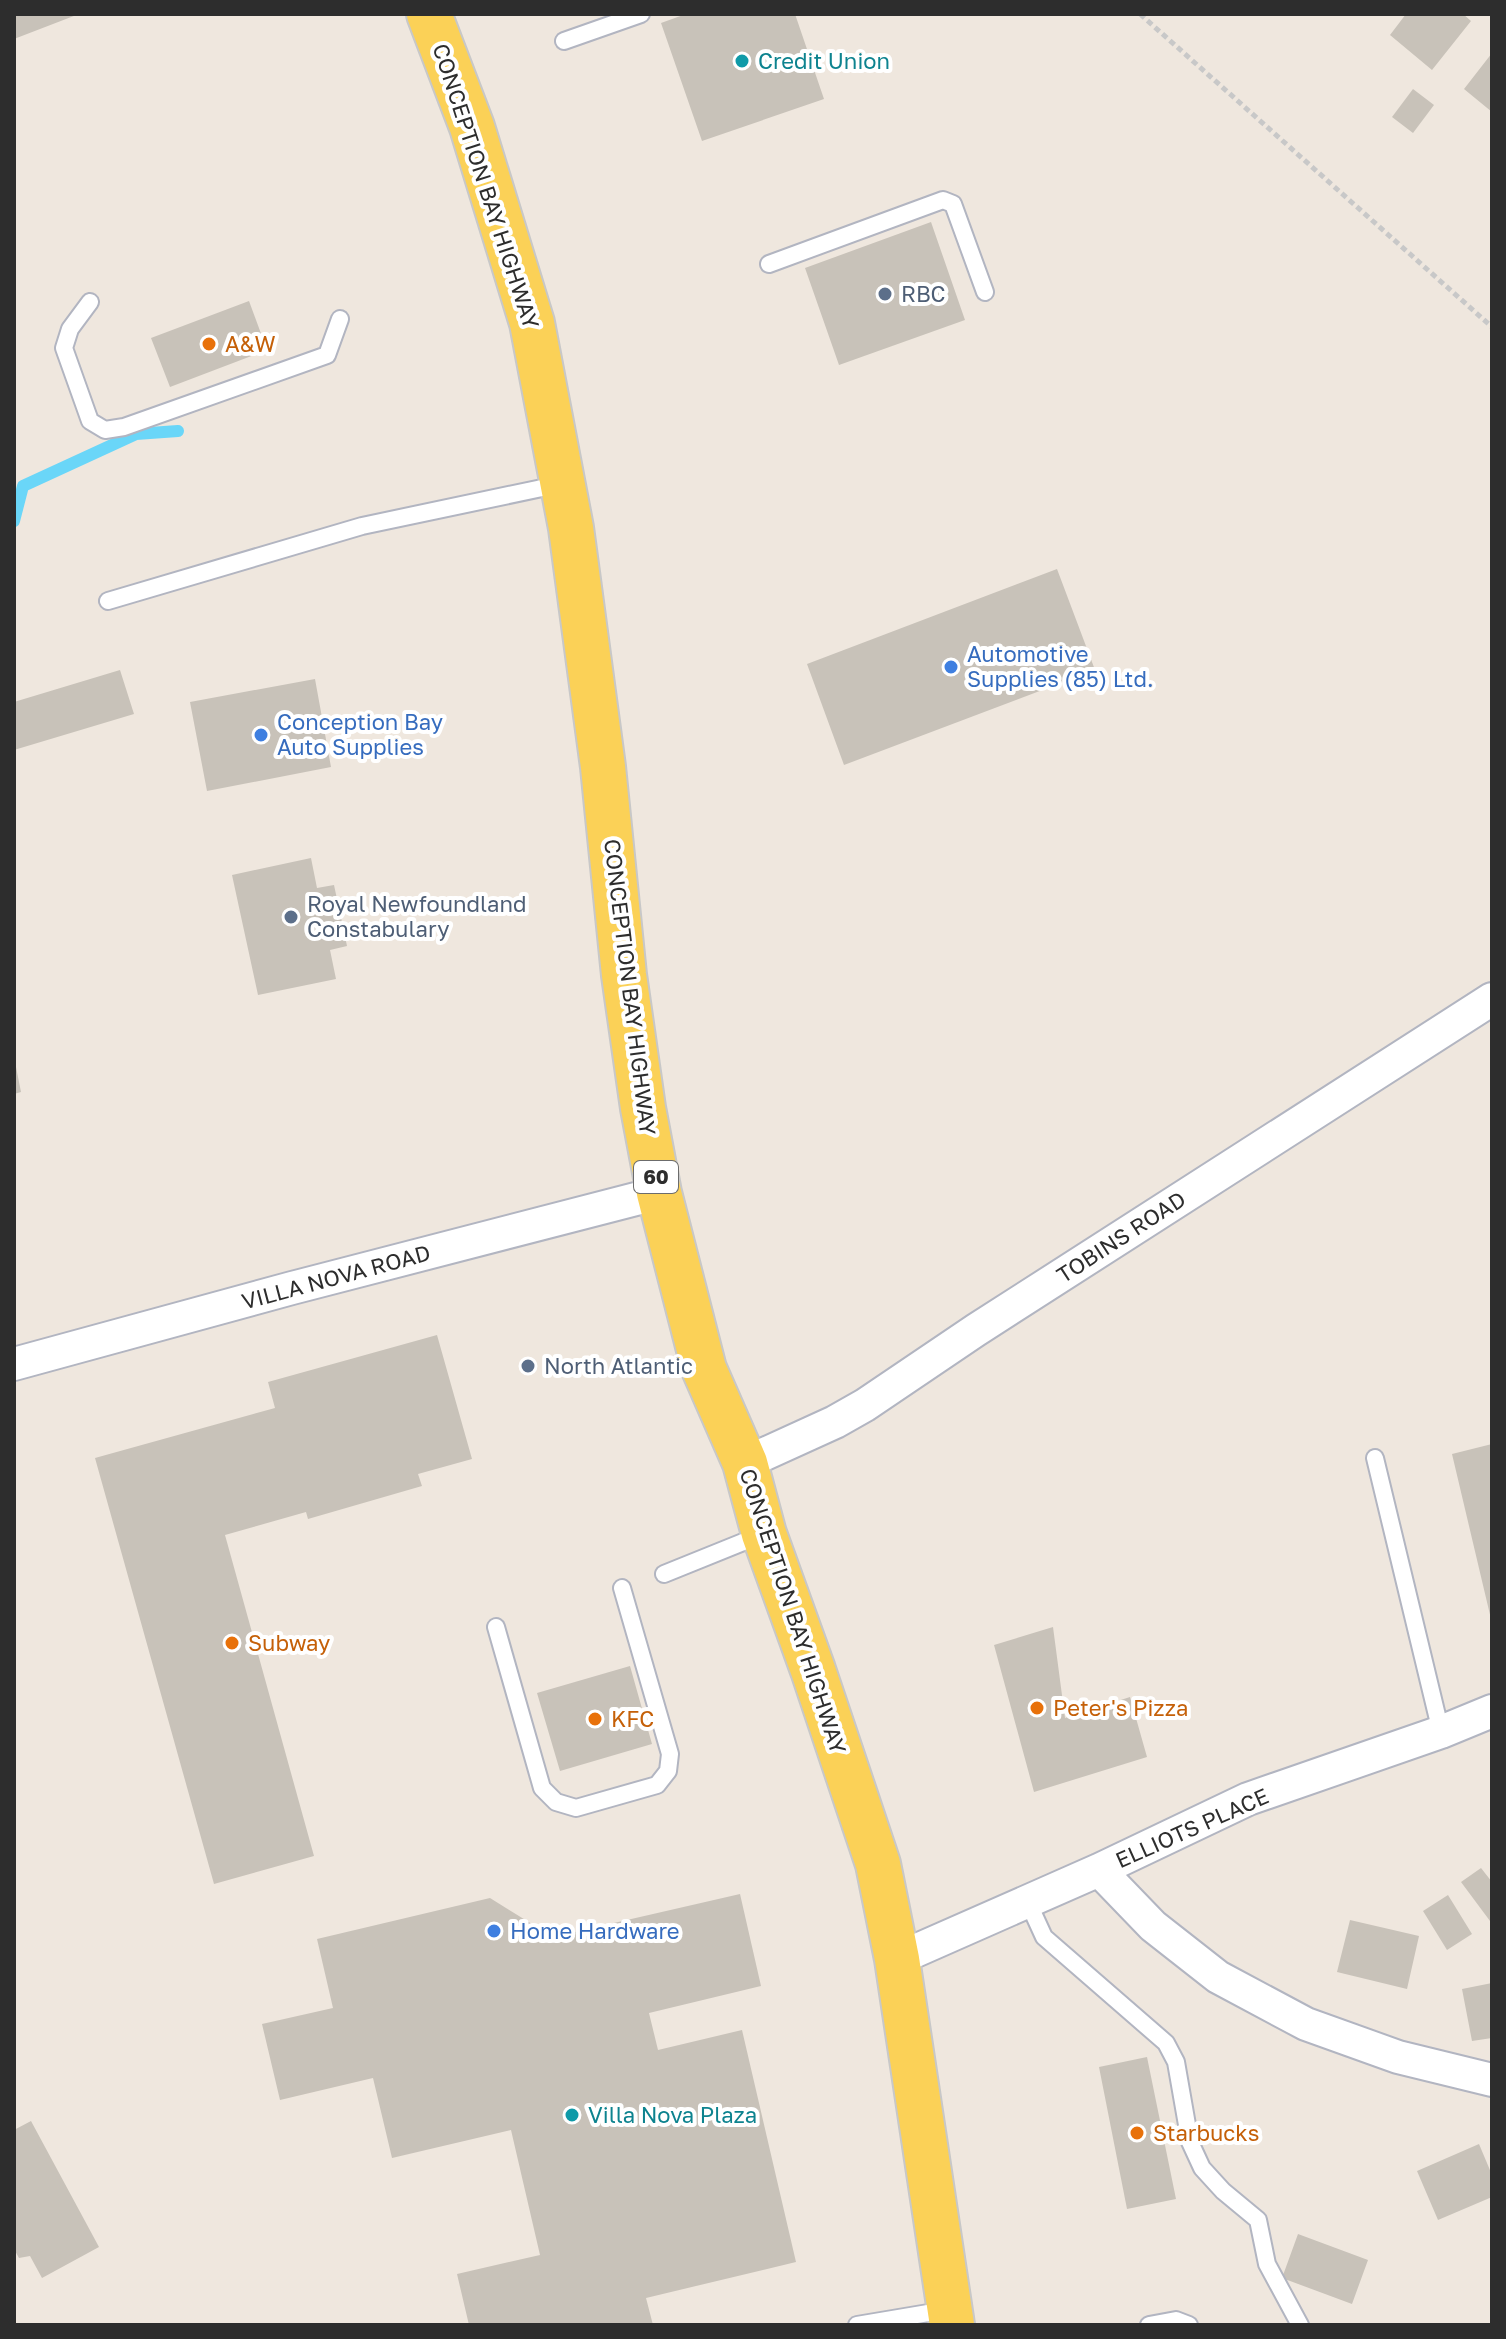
<svg xmlns="http://www.w3.org/2000/svg" width="1506" height="2339" viewBox="0 0 1506 2339" font-family="'Golos Text',sans-serif">
<style>
.lines{fill:none;stroke-linecap:round;stroke-linejoin:round}
.stream{stroke:#6ad6f8;stroke-width:12}
.building{fill:#c8c2b9}
.service-casing{stroke:#b2b5c1;stroke-width:20}
.minor-casing{stroke:#b2b5c1;stroke-width:36}
.primary-casing{stroke:#c8c8c8;stroke-width:48}
.path{stroke:#c8c8c8;stroke-width:5;stroke-dasharray:6 4;stroke-linecap:butt}
.service{stroke:#fff;stroke-width:16}
.minor{stroke:#fff;stroke-width:32}
.primary{stroke:#fbd157;stroke-width:44}
.culture-dot{fill:#0f9aa8;stroke:#fff;stroke-width:3}
.service-dot{fill:#5c6f8a;stroke:#fff;stroke-width:3}
.food-dot{fill:#e8710a;stroke:#fff;stroke-width:3}
.shop-dot{fill:#3f7fe0;stroke:#fff;stroke-width:3}
.labels{text-anchor:middle;stroke-width:8;stroke-linejoin:round;paint-order:stroke}
.shield{fill:#fff;stroke:#6c6c6c;stroke-width:2}
.shield-label{font-size:20px;font-weight:bold;fill:#2d2d2d}
.culture-label{font-size:22px;fill:#0d838f;stroke:#fff;text-anchor:start}
.street-label{font-size:22px;fill:#2d2d2d;stroke:#fff}
.service-label{font-size:22px;fill:#4e5e75;stroke:#fff;text-anchor:start}
.food-label{font-size:22px;fill:#c56008;stroke:#fff;text-anchor:start}
.shop-label{font-size:22px;fill:#366cbe;stroke:#fff;text-anchor:start}
</style>
<rect width="100%" height="100%" fill="#efe7de"/>
<g class="lines">
<path class="stream" d="M14,521L23,486L136,434L178,431"/>
</g>
<path class="building" d="M14,14H79L14,39Z
M686,14H795L824,99L702,141L661,23Z
M1406,14H1463L1471,21L1432,70L1390,35Z
M1492,53V112L1464,89Z
M1413,89L1434,105L1413,133L1392,117Z
M931,222L965,320L839,365L805,268Z
M249,301L267,350L170,387L151,338Z
M1057,569L1095,670L844,765L807,664Z
M120,670L134,714L14,750V702Z
M315,679L331,767L207,791L190,702Z
M311,858L317,888L334,885L347,946L330,950L336,979L258,995L232,875Z
M15,1062L21,1092L14,1094V1063Z
M437,1335L472,1459L418,1474L422,1486L308,1519L306,1512L225,1535L314,1856L214,1884L95,1458L275,1408L268,1382Z
M1492,1444V1618L1491,1619L1452,1454Z
M1053,1627L1065,1718L1130,1697L1147,1757L1034,1792L994,1645Z
M630,1666L652,1744L560,1771L537,1693Z
M1481,1868L1492,1882L1490,1921L1461,1882Z
M740,1894L761,1986L649,2013L658,2050L742,2030L796,2262L646,2298L653,2325H469L457,2274L540,2255L511,2130L392,2158L373,2078L280,2100L262,2024L333,2008L317,1939L490,1898L553,1937Z
M1448,1895L1472,1934L1447,1950L1423,1911Z
M1350,1920L1419,1936L1407,1989L1337,1972Z
M1492,1983V2038L1472,2041L1462,1989Z
M1147,2057L1176,2199L1127,2209L1099,2067Z
M31,2121L99,2247L42,2278L30,2256L19,2258L14,2249V2130Z
M1479,2144L1492,2175V2197L1438,2220L1417,2171Z
M1298,2234L1368,2260L1352,2304L1282,2278Z"/>
<g class="lines">
<defs>
<path id="service" d="M564,41L641,14
M769,264L943,200L953,204L985,292
M90,302L70,329L64,348L90,421L105,430L124,427L327,355L340,319
M108,601L362,526L561,484
M1375,1458L1441,1732
M664,1574L763,1534
M496,1627L542,1788L556,1802L576,1808L657,1785L668,1771L670,1754L622,1588
M1028,1902L1044,1937L1166,2043L1176,2062L1190,2142L1202,2168L1223,2191L1258,2220L1267,2264L1300,2325
M857,2325L946,2310
M1149,2325L1176,2320L1189,2325"/>
<path id="minor" d="M14,1364L292,1288L659,1193
M745,1463L835,1422L865,1405L976,1330L1492,999
M1099,1870L1153,1926L1218,1977L1306,2024L1398,2057L1492,2080
M897,1959L1099,1870L1248,1799L1441,1732L1492,1711"/>
<path id="primary" d="M429,14L472,127L532,323L571,528L603,767L624,975L643,1108L659,1193L704,1369L745,1463L764,1534L813,1670L878,1864L897,1959L952,2325"/>
</defs>
<use href="#service" class="service-casing"/>
<use href="#minor" class="minor-casing"/>
<use href="#primary" class="primary-casing"/>
<path class="path" d="M1140,14L1492,327"/>
<use href="#service" class="service"/>
<use href="#minor" class="minor"/>
<use href="#primary" class="primary"/>
</g>
<g class="culture-dot">
<circle cx="742" cy="61" r="8"/>
<circle cx="572" cy="2115" r="8"/>
</g>
<g class="service-dot">
<circle cx="885" cy="294" r="8"/>
<circle cx="291" cy="917" r="8"/>
<circle cx="528" cy="1366" r="8"/>
</g>
<g class="food-dot">
<circle cx="209" cy="344" r="8"/>
<circle cx="232" cy="1643" r="8"/>
<circle cx="1037" cy="1708" r="8"/>
<circle cx="595" cy="1719" r="8"/>
<circle cx="1137" cy="2133" r="8"/>
</g>
<g class="shop-dot">
<circle cx="951" cy="667" r="8"/>
<circle cx="261" cy="735" r="8"/>
<circle cx="494" cy="1931" r="8"/>
</g>
<g class="labels">
<rect class="shield" x="634" y="1161" width="44" height="32" rx="6"/>
<g class="shield-label">
<text x="656" y="1184">60</text>
</g>
<g class="culture-label">
<text x="758" y="69">Credit Union</text>
<text x="588" y="2123">Villa Nova Plaza</text>
</g>
<g class="street-label">
<text transform="translate(486 186) rotate(72)" y="8">CONCEPTION BAY HIGHWAY</text>
<text transform="translate(630 987) rotate(83)" y="8">CONCEPTION BAY HIGHWAY</text>
<text transform="translate(1121 1237) rotate(-33)" y="8">TOBINS ROAD</text>
<text transform="translate(336 1277) rotate(-15)" y="8">VILLA NOVA ROAD</text>
<text transform="translate(793 1611) rotate(72)" y="8">CONCEPTION BAY HIGHWAY</text>
<text transform="translate(1192 1828) rotate(-24)" y="8">ELLIOTS PLACE</text>
</g>
<g class="service-label">
<text x="901" y="302">RBC</text>
<text x="307" y="912">Royal Newfoundland<tspan x="307" dy="25">Constabulary</tspan></text>
<text x="544" y="1374">North Atlantic</text>
</g>
<g class="food-label">
<text x="225" y="352">A&amp;W</text>
<text x="248" y="1651">Subway</text>
<text x="1053" y="1716">Peter's Pizza</text>
<text x="611" y="1727">KFC</text>
<text x="1153" y="2141">Starbucks</text>
</g>
<g class="shop-label">
<text x="967" y="662">Automotive<tspan x="967" dy="25">Supplies (85) Ltd.</tspan></text>
<text x="277" y="730">Conception Bay<tspan x="277" dy="25">Auto Supplies</tspan></text>
<text x="510" y="1939">Home Hardware</text>
</g>
</g>
<rect width="1506" height="2339" fill="none" stroke="#2d2d2d" stroke-width="32"/>
</svg>
